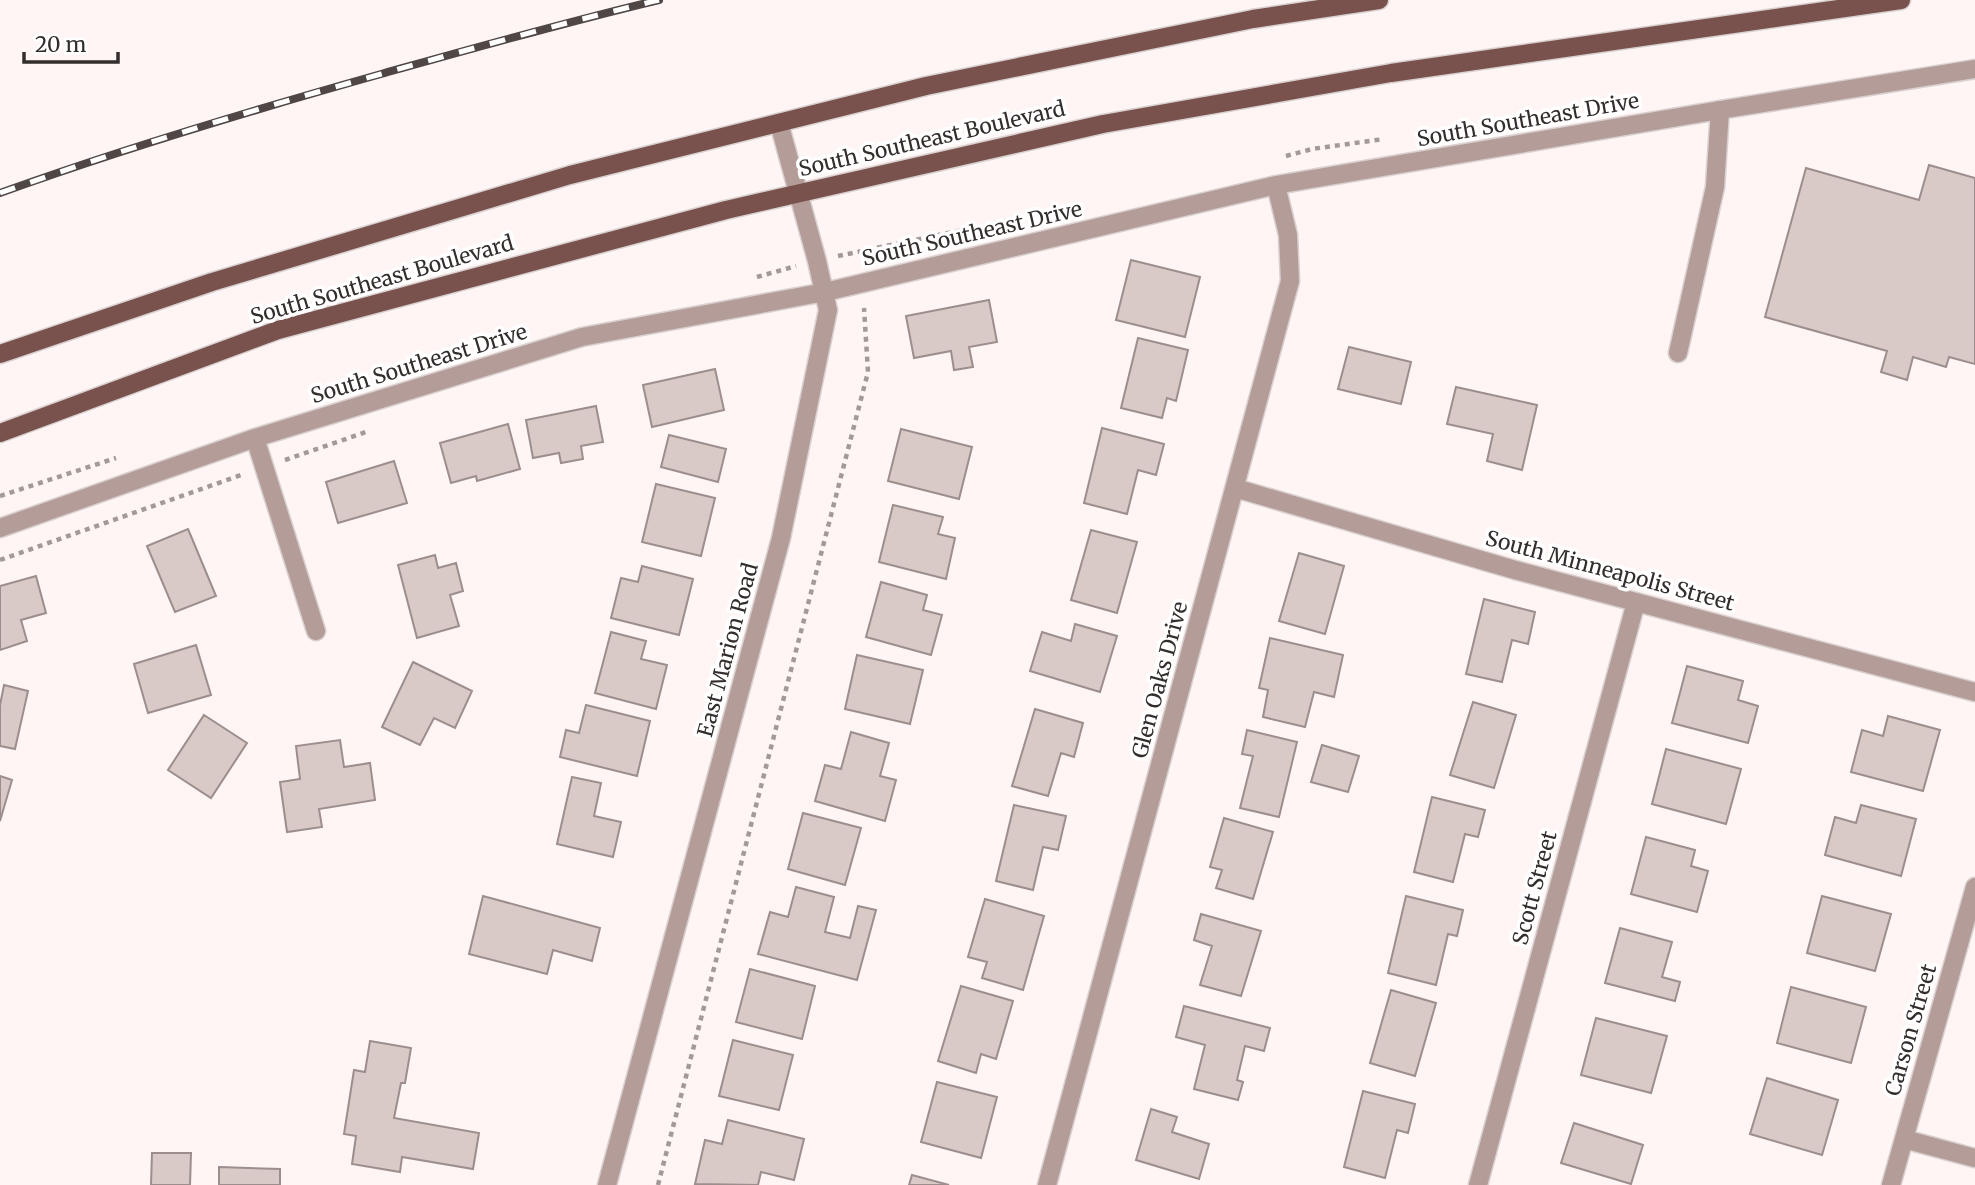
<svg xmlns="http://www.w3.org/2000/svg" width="1975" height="1185" viewBox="0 0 1975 1185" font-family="Merriweather,serif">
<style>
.building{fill:#d9cac8;stroke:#9c8e8c;stroke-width:2}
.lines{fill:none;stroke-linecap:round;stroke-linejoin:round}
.service-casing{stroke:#d9d1d0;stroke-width:21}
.minor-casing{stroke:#d9d1d0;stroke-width:21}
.primary-casing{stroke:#d9d1d0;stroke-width:21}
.path{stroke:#a19a99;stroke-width:4.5;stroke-dasharray:5 5;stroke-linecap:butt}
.service{stroke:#b49c99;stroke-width:18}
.minor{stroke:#b49c99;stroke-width:18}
.primary{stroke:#79514d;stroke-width:18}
.rail-casing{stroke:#4e4746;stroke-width:8}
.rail{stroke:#fff;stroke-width:5;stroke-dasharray:16;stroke-linecap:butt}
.labels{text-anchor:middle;stroke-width:7;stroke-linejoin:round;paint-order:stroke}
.street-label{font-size:21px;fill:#332d2c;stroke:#fff}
</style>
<rect width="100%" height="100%" fill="#fef5f4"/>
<path class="building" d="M1929,165L1975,178V364L1949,357L1946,367L1913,357L1907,380L1881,372L1887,351L1765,317L1806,168L1919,200Z
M1131,260L1200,277L1185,337L1116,320Z
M989,300L997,342L969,347L973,367L954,370L951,351L914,358L906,316Z
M1138,338L1188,350L1176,401L1167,398L1162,418L1121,408Z
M1349,347L1411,362L1401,404L1338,389Z
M715,369L724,410L652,427L643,385Z
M1456,387L1537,405L1522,470L1487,461L1493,434L1447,424Z
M596,406L603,442L581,446L583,459L561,463L559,453L533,458L526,420Z
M508,424L520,469L477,481L476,476L451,483L440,443Z
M1102,428L1164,444L1156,475L1138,470L1127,514L1084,503Z
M901,429L972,447L959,499L888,481Z
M669,435L726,449L718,482L661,467Z
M394,461L407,503L338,523L326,482Z
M656,484L715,498L701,556L642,542Z
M893,505L943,517L938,534L955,538L946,579L879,562Z
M188,529L216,596L175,612L147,546Z
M1091,530L1137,542L1117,613L1071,600Z
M1299,553L1344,566L1325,634L1279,621Z
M435,555L438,568L456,563L463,591L450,595L459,626L417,638L398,565Z
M642,566L693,579L679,635L611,618L621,578L638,582Z
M36,576L46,613L21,620L27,641L0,650V586Z
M881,582L927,595L923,610L942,615L931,655L866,637Z
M1484,599L1535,612L1528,644L1512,640L1502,682L1466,674Z
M1075,624L1117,636L1100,692L1030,671L1042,632L1071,641Z
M611,632L646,641L641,659L667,665L656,709L595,693Z
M1270,638L1343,655L1334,697L1314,692L1305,727L1263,717L1268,690L1259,688Z
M196,645L211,695L148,713L134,664Z
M857,655L923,670L910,724L845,709Z
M413,662L472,691L455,728L434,718L420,745L382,727Z
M1687,666L1743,681L1738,700L1758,706L1748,743L1672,723Z
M4,685L28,691L15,749L0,746V705Z
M1473,702L1516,715L1494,788L1450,775Z
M586,705L650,721L637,776L560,757L566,730L579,733Z
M1035,709L1083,723L1074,757L1061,753L1048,796L1012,786Z
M204,715L247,743L211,798L168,770Z
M1888,716L1940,730L1923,791L1851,772L1862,730L1883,736Z
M1247,730L1297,742L1279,817L1240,808L1253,756L1242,754Z
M851,732L889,743L880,776L896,780L885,821L815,801L825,765L841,769Z
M340,740L344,767L370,763L375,800L319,809L322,827L287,832L280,782L300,779L296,746Z
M1322,745L1359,756L1348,792L1311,782Z
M1666,749L1741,769L1726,824L1652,804Z
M0,776L12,780L0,821Z
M572,777L601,783L594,816L621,822L613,857L557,844Z
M1432,797L1485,810L1478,837L1465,834L1453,882L1414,872Z
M1014,805L1066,816L1058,850L1043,847L1033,890L996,881Z
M1861,805L1916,819L1901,876L1825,855L1835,817L1856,823Z
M803,813L861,828L845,885L788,869Z
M1224,818L1273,832L1253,899L1216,888L1222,870L1210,867Z
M1646,837L1695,850L1691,866L1708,871L1697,912L1631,894Z
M796,887L834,897L825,932L850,938L858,906L876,910L857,980L758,954L770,912L788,917Z
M483,896L600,928L592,961L553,950L547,974L469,954Z
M1406,896L1463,910L1457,936L1448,934L1436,985L1388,973Z
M1822,896L1891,914L1875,971L1807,953Z
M985,899L1044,916L1023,990L982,978L987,962L968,957Z
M1201,914L1261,931L1241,996L1200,985L1212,946L1194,940Z
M1620,928L1672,942L1662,977L1680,982L1675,1001L1605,983Z
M750,969L815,986L802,1039L736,1022Z
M961,986L1013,1001L996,1059L981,1054L976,1073L938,1061Z
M1791,987L1866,1007L1851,1063L1777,1043Z
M1391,990L1436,1003L1415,1076L1370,1063Z
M1184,1006L1270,1028L1264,1051L1245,1046L1237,1080L1243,1082L1238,1100L1194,1089L1205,1045L1176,1037Z
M1596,1018L1667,1036L1651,1093L1581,1075Z
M733,1040L793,1055L779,1110L719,1096Z
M370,1041L411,1048L405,1083H401L394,1118L479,1133L473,1169L402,1157L400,1172L352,1164L356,1136L344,1134L354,1070L365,1072Z
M1767,1078L1838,1100L1822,1155L1750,1134Z
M937,1082L997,1097L981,1158L921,1142Z
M1363,1091L1415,1104L1408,1133L1397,1130L1385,1178L1344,1167Z
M1151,1109L1177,1117L1172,1132L1209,1144L1199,1179L1136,1160Z
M728,1120L804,1139L794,1180L761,1172L758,1185L695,1184L705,1140L722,1144Z
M1574,1123L1643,1145L1631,1184L1561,1163Z
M152,1153H191L190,1185H151Z
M219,1167L280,1169V1185H219Z
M912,1175L949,1185H909Z"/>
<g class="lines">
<defs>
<path id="service" d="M1678,353L1715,187L1720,110"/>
<path id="minor" d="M255,438L316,631
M1235,488L1515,570L1975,692
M0,528L255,438L582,337L825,292L1276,185L1720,110L1975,69
M1904,1139L1975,1158
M607,1185L781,538L828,310L817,261L779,123
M1047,1185L1290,281L1288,235L1276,185
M1478,1185L1636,602
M1891,1185L1975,887"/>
<path id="primary" d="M0,354L212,282L570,175L926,86L1253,19L1379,0
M0,433L278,330L726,210L1103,124L1391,73L1901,0"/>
</defs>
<use href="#service" class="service-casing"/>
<use href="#minor" class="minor-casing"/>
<use href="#primary" class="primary-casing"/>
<path class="path" d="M1286,156L1312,149L1384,139
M838,256L1015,219
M757,277L796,266
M285,460L366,432
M0,496L116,458
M0,560L244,474
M658,1185L868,372L864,308"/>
<use href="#service" class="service"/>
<use href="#minor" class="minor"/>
<use href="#primary" class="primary"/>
<defs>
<path id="rail" d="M0,193C125,148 253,110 381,74C474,48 566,22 659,0"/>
</defs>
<use href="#rail" class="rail-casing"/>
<use href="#rail" class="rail"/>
</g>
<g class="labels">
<g class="street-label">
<text transform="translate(1528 120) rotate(-10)" y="7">South Southeast Drive</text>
<text transform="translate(932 139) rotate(-13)" y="7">South Southeast Boulevard</text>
<text transform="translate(972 234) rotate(-13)" y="7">South Southeast Drive</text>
<text transform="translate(382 280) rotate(-16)" y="7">South Southeast Boulevard</text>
<text transform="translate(419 364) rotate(-17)" y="7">South Southeast Drive</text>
<text transform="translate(1610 571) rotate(15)" y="7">South Minneapolis Street</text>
<text transform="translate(728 650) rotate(-75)" y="7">East Marion Road</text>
<text transform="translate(1160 680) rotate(-75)" y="7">Glen Oaks Drive</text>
<text transform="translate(1535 888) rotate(-75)" y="7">Scott Street</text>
<text transform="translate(1911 1030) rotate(-74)" y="7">Carson Street</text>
</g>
</g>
<path d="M24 52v10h94v-10" fill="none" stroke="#332d2c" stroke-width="3.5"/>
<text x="35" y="52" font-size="21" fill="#332d2c" stroke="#ffffff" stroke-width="5" paint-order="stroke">20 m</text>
</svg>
